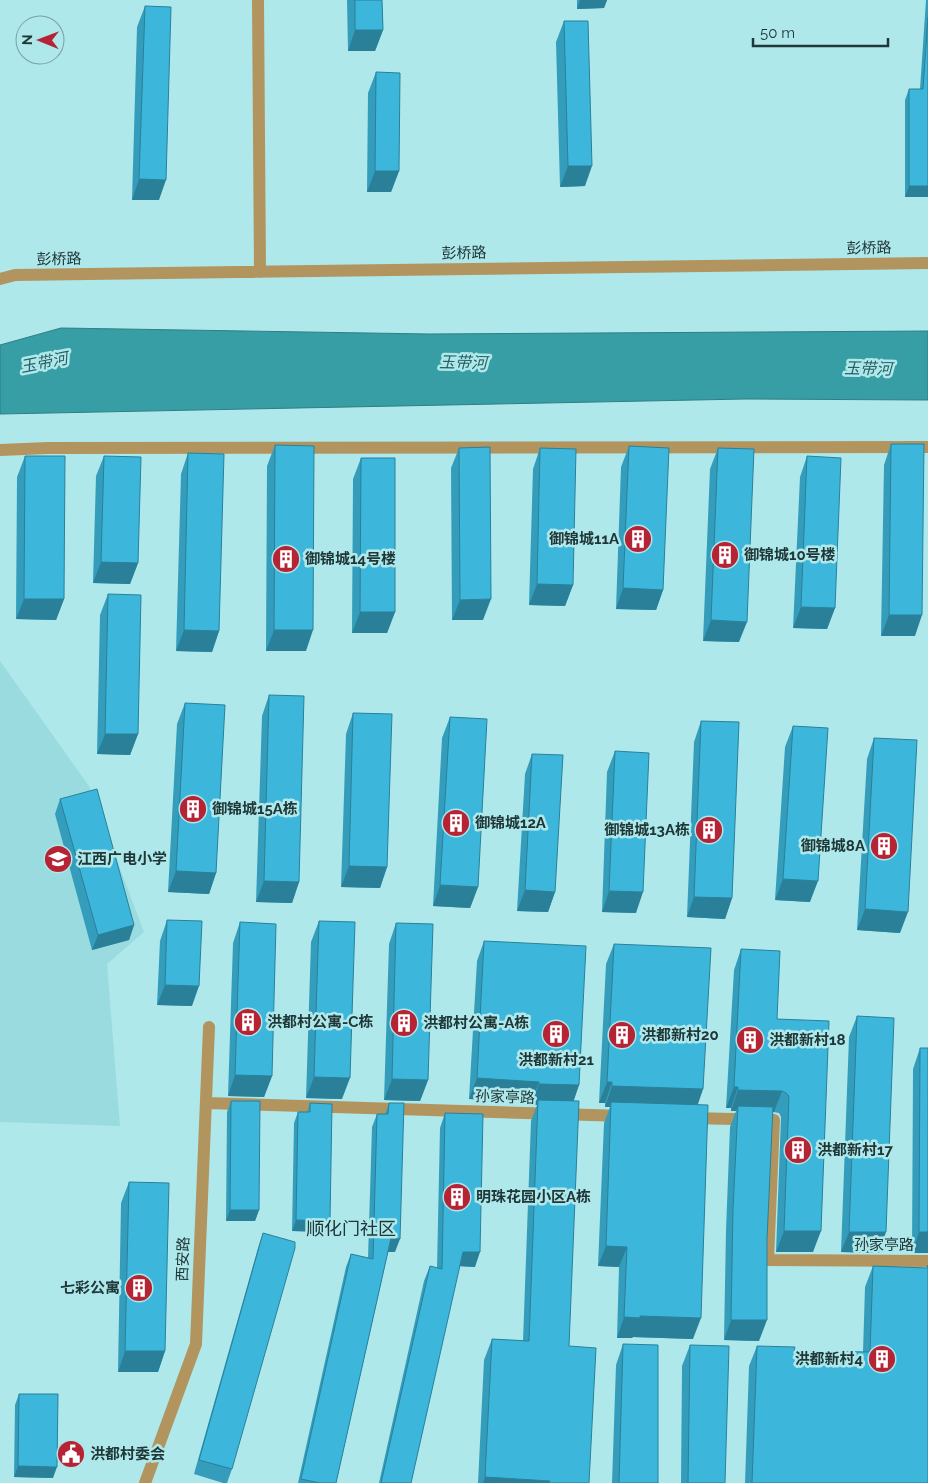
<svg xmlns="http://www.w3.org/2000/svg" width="928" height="1483" viewBox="0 0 928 1483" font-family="Raleway,'Noto Sans SC',sans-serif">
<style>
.built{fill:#9adbe0}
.water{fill:#369ea4;stroke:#2f7f84}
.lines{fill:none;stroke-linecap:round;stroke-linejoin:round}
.minor{stroke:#b2945f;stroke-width:12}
.wall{fill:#349dbc}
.shaded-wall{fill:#2a8099}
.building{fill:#3cb7db;stroke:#2a8099}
.labels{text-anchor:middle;stroke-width:5;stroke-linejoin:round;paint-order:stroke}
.street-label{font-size:15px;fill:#203738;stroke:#afe8eb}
.poi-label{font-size:15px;font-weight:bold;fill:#203738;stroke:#afe8eb;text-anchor:start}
.water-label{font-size:16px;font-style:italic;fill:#275f63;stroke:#afe8eb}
.quarter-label{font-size:18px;fill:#203738;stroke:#afe8eb}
</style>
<rect width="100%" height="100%" fill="#afe8eb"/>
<path class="built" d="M0,661L89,786L144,932L107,964L120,1126L0,1122Z"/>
<path class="water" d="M61,328L429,334L928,331V400L745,399L0,414V345Z"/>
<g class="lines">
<path class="minor" d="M258,0L260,272
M0,279L15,275L928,263
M0,450L48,448L928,447
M206,1103L624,1116
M691,1118L774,1120L768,1260L928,1261
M145,1483L196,1344L209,1027"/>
</g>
<path class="wall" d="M347,0H382L383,30L375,51H348Z
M577,0H607L604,8L577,9Z
M926,0H928V197H905V100L909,89H920Z
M145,6L159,200H132L137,27Z
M564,21L585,186L560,187L556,42Z
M376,72L399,171L391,192H367L368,93Z
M891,444L915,636H881L884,465Z
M275,445L306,651H266L267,466Z
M629,446L663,590L656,610L616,609L621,467Z
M459,448L483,620H452L451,468Z
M540,448L573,585L565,606L529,605L533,469Z
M718,448L739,642L703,641L710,469Z
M188,453L219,631L212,652L176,651L181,474Z
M25,456L64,599L56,620L16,619L17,477Z
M104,456L138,563L130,584L93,583L96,476Z
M807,456L835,608L827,629L793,628L800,477Z
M361,458L395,612L387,633H352L353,479Z
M108,594L138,734L130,755L97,754L100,615Z
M269,695L299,882L292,903L256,902L262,716Z
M185,703L216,873L209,894L168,892L177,724Z
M353,713L387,867L380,888L341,887L346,734Z
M450,717L478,887L470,908L433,906L442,738Z
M701,721L732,898L725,919L687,917L694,742Z
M793,726L810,902L775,900L785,747Z
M874,738L900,933L857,930L867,759Z
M615,751L636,913L602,912L607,772Z
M532,754L555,892L548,912L517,911L525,774Z
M60,799L134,925L129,940L92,950L55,814Z
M167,920L192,1006L157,1005L160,941Z
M319,921L342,1099L306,1098L311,942Z
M240,922L272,1076L264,1097L228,1096L233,943Z
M396,923L428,1080L420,1101L384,1100L389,944Z
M484,941L579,1085L573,1101L569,1346L589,1483H478L484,1360L492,1339L523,1341L531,1121L537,1105H531V1102L469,1099L477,961Z
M614,944L703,1089L697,1105L693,1339L633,1337L632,1338H617L619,1267L598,1266L604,1123L610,1107H605V1103H599L606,964Z
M741,949L777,1019L813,1252H776L781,1117L779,1113L773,1112L759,1341L724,1340L726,1230L730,1127L736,1111H731V1108H726L734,970Z
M857,1016L879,1253L841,1252L849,1037Z
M920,1048L928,1253H912L913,1069Z
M231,1101L259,1210L255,1221H226L227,1112Z
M310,1103L326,1232L292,1231L294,1123L298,1112H307Z
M389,1103L395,1252H388L336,1483H298L346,1267L351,1254L368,1258L372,1127L377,1114H385Z
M445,1113L475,1267L459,1266L411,1483H379L424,1281L430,1266L437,1268L440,1128Z
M129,1182L165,1351L158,1372H118L121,1203Z
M263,1233L232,1469L227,1483H223L194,1474L258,1248Z
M928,1265V1483H745L749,1366L757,1346L794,1351L863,1352L865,1287L873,1266L927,1268Z
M623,1344L658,1483H612L616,1365Z
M690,1345L725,1483H681L682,1366Z
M19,1394L53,1478L14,1477L15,1405Z"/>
<path class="shaded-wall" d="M580,0H607L604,8L577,9Z
M355,30H383L375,51H348Z
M568,166H592L585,186L560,187Z
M375,171H399L391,192H367Z
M139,179L166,180L159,200H132Z
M909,186H928V197H905Z
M101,562L138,563L130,584L93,583Z
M537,584L573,585L565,606L529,605Z
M623,588L663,590L656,610L616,609Z
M24,599H64L56,620L16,619Z
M491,599L483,620H452L460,600Z
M801,607L835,608L827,629L793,628Z
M360,612H395L387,633H352Z
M889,615H922L915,636H881Z
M711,620L747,622L739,642L703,641Z
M184,630L219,631L212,652L176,651Z
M274,630H313L306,651H266Z
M105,734H138L130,755L97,754Z
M349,866L387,867L380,888L341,887Z
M176,871L216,873L209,894L168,892Z
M783,879L818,881L810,902L775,900Z
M264,881L299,882L292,903L256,902Z
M440,885L478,887L470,908L433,906Z
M525,890L555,892L548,912L517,911Z
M609,891L643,892L636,913L602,912Z
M694,897L732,898L725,919L687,917Z
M865,909L908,912L900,933L857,930Z
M134,925L129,940L92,950L98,935Z
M165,985L199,986L192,1006L157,1005Z
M235,1075L272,1076L264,1097L228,1096Z
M314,1077L350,1078L342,1099L306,1098Z
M477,1078L539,1082L531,1102L469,1099Z
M392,1079L428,1080L420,1101L384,1100Z
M607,1082H612L605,1103H599Z
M539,1084L579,1085L572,1106L538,1100L537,1105H531Z
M612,1086L703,1089L696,1110L611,1102L610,1107H605Z
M734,1087H738L731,1108H726Z
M738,1090L782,1091L774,1112L737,1111L738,1106L736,1111H731Z
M230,1210H259L255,1221H226Z
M296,1220L330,1221L326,1232L292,1231Z
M784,1231H821L813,1252H776Z
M849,1232H886L879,1253L841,1252Z
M919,1232H928V1253H912Z
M391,1238L400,1239L395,1252H386Z
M606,1246L627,1247L619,1267L598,1266Z
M463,1252H480L475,1267L457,1266Z
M640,1316L701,1318L693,1339L633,1337L632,1338H617L624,1317Z
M731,1320H767L759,1341L724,1340Z
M125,1351H165L158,1372H118Z
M18,1466L57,1467L53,1478L14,1477Z
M485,1477L550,1481L549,1483H483Z"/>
<path class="building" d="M355,0H382L383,30H355Z
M145,6L171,7L166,180L139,179Z
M928,17V186H909V89H923Z
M564,21H588L592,166H568Z
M376,72L400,73L399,171H375Z
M891,444H924L922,615H889Z
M275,445L314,446L313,630H274Z
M629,446L669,448L663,590L623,588Z
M490,447L491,599L460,600L459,448Z
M540,448L576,449L573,585L537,584Z
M718,448L754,449L747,622L711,620Z
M188,453L224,454L219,631L184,630Z
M25,456H65L64,599H24Z
M104,456L141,457L138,563L101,562Z
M807,456L841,458L835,608L801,607Z
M361,458H395V612H360Z
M108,594L141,595L138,734H105Z
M269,695L304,696L299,882L264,881Z
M185,703L225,705L216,873L176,871Z
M353,713L392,714L387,867L349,866Z
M450,717L487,719L478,887L440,885Z
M701,721L739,722L732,898L694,897Z
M793,726L828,728L818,881L783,879Z
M874,738L917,740L908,912L865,909Z
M615,751L649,753L643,892L609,891Z
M532,754L563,755L555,892L525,890Z
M97,789L134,925L98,935L60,799Z
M167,920L202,921L199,986L165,985Z
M319,921L355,922L350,1078L314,1077Z
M240,922L276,924L272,1076L235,1075Z
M396,923L433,924L428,1080L392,1079Z
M484,941L586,946L579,1085L539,1084V1082L477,1078Z
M614,944L711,948L703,1089L612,1086V1082H607Z
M741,949L780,951L777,1019L829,1021L821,1231H784L789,1096L786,1093L782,1091L738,1090V1087H734Z
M857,1016L894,1018L886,1232H849Z
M920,1048H928V1232H919Z
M538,1100L579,1101L569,1346L596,1348L589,1483H549L550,1481L485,1477L492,1339L529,1341Z
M231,1101H260L259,1210H230Z
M611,1102L708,1105L701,1318L640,1316V1318L624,1317L627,1247L606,1246Z
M310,1103L332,1104L330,1221L296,1220L298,1112H310Z
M389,1103H404L400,1239L391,1238L336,1483H320L301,1479L351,1254L373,1259L377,1114H388Z
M738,1106L773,1107L767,1239V1320H731L733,1209Z
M445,1113L483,1114L480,1252H463L411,1483H381L430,1266L442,1269Z
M129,1182L169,1183L165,1351H125Z
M263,1233L295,1242V1248L232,1469L199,1460Z
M928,1265V1483H752L757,1346L795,1347L794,1351L870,1352L873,1266L927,1268Z
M623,1344L658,1345V1483H619Z
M690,1345L729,1346L725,1483H688Z
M19,1394H58L57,1467L18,1466Z"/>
<defs>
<symbol id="building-disc" viewBox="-11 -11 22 22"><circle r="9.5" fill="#b52334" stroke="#afe8eb"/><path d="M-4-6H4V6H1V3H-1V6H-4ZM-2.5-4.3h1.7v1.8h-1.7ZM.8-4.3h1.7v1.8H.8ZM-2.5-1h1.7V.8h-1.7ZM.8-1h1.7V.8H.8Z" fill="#fff"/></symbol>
<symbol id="school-disc" viewBox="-11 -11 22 22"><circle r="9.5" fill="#b52334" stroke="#afe8eb"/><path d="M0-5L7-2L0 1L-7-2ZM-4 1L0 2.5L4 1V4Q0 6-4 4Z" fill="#fff"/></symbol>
<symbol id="civic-disc" viewBox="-11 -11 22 22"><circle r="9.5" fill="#b52334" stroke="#afe8eb"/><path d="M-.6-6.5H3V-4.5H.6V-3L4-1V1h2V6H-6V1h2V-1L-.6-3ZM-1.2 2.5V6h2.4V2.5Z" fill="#fff"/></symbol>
</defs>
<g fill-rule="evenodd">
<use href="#building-disc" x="622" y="523" width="32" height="32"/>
<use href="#building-disc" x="709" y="539" width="32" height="32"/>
<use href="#building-disc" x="270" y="543" width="32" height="32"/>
<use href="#building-disc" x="177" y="793" width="32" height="32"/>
<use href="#building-disc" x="440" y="807" width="32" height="32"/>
<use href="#building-disc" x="693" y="814" width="32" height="32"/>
<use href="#building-disc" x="868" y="830" width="32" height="32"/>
<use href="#school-disc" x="42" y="843" width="32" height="32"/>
<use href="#building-disc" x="232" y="1006" width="32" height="32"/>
<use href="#building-disc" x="388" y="1007" width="32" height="32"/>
<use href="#building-disc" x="540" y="1018" width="32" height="32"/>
<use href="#building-disc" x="606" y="1019" width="32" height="32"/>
<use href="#building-disc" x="734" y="1024" width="32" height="32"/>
<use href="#building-disc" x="782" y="1134" width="32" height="32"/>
<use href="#building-disc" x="441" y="1181" width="32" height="32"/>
<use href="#building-disc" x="123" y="1272" width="32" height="32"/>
<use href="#building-disc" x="866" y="1343" width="32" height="32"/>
<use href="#civic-disc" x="55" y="1438" width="32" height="32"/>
</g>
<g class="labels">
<g class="street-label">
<text transform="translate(869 248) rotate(-1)" y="5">彭桥路</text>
<text transform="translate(464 253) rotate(-1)" y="5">彭桥路</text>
<text transform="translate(59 259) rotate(-1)" y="5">彭桥路</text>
<text transform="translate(505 1097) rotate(2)" y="5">孙家亭路</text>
<text x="884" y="1250">孙家亭路</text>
<text transform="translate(183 1259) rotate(-88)" y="5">西安路</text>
</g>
<g class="poi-label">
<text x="619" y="544" text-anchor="end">御锦城11A</text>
<text x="744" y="560">御锦城10号楼</text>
<text x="305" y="564">御锦城14号楼</text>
<text x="212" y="814">御锦城15A栋</text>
<text x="475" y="828">御锦城12A</text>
<text x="690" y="835" text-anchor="end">御锦城13A栋</text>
<text x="865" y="851" text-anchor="end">御锦城8A</text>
<text x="77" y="864">江西广电小学</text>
<text x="267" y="1027">洪都村公寓-C栋</text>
<text x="423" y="1028">洪都村公寓-A栋</text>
<text x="641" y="1040">洪都新村20</text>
<text x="769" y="1045">洪都新村18</text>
<text x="556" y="1065" text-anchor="middle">洪都新村21</text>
<text x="817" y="1155">洪都新村17</text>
<text x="476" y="1202">明珠花园小区A栋</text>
<text x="120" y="1293" text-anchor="end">七彩公寓</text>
<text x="863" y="1364" text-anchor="end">洪都新村4</text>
<text x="90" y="1459">洪都村委会</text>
</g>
<g class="water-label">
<text transform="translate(44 362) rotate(-11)" y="6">玉带河</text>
<text transform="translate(463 362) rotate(1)" y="6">玉带河</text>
<text transform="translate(868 368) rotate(1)" y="6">玉带河</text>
</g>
<g class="quarter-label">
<text x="351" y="1235">顺化门社区</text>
</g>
</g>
<g transform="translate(40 40) rotate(271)"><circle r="24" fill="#afe8eb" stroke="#76a1a3"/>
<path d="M0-4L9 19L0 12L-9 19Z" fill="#b52334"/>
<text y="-8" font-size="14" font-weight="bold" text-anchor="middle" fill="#203738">N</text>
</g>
<path d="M753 38v8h135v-8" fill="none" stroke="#203738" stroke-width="2.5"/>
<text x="760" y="38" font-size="15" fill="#203738" stroke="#afe8eb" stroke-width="4" paint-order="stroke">50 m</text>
</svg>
